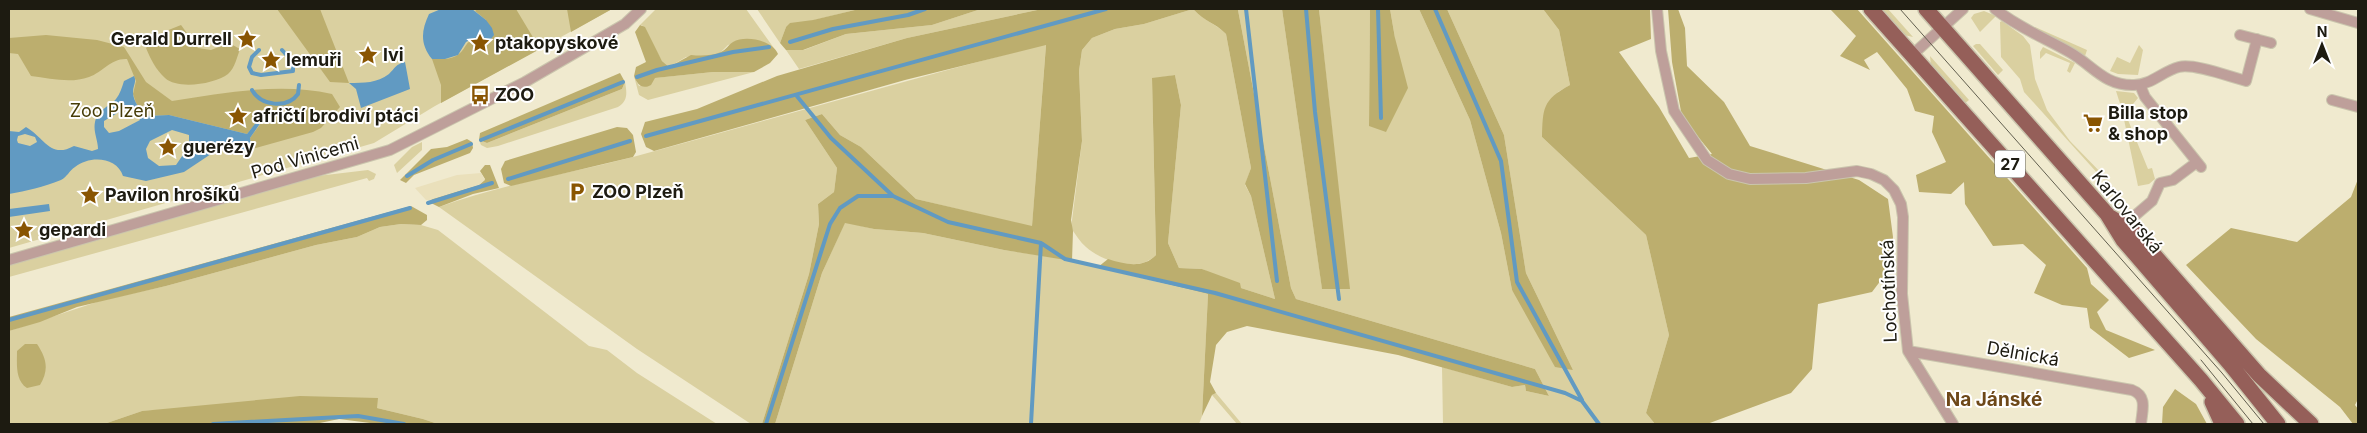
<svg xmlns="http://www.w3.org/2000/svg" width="2367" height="433" viewBox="0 0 2367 433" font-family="Inter,sans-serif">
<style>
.green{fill:#dad0a0}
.forest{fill:#bcae6e}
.sand{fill:#eae0bb}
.water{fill:#619ac2;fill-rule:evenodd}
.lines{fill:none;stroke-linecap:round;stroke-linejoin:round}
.stream{stroke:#619ac2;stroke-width:4}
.minor-casing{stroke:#cac5ad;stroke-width:12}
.primary-casing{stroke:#cac5ad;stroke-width:18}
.minor{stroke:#be9f9a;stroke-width:10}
.primary{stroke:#955f59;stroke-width:15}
.tram{stroke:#625f4f;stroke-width:1}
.labels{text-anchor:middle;stroke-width:4;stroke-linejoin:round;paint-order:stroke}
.shield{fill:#fff;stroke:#615f58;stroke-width:1}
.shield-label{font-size:16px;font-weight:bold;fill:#1d1b11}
.poi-label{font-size:18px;font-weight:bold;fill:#1d1b11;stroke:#fff;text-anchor:start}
.park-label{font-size:18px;fill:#463c07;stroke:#fff}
.street-label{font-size:18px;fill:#1d1b11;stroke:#fff}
.neighbourhood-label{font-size:19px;font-weight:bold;fill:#6d4819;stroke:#fff}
</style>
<rect width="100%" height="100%" fill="#f0eacf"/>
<path class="green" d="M9,9H612L435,106L374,143L9,248Z
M656,9H746L776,51L763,42L747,40L728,45L720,53L700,58L695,56L686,57L669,67L662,61L642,25H640Z
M757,9H859L786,27L780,43Z
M981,9H1042L907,38L799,69L786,50H804L846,34L932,25Z
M1193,9C1204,21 1215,23 1226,34L1251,168L1245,185L1251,196L1275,299L1241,288L1202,269L1179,268L1168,243L1181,105L1175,75L1152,79L1156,255C1139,273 1103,262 1086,247C1080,242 1076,235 1071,228L1082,141L1079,71L1082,50L1092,38L1115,29L1144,24Z
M1240,9H1282L1322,288L1349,289L1319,9H1370L1369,126L1395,38L1390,9H1419L1470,120L1501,233L1512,290L1573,370L1526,273L1504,135L1447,9H1543L1559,30L1570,85L1558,92L1542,137L1646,235L1669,335L1646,413L1655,424H1443L1442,367L1512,387L1525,385L1526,391L1549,396L1535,369L1296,299L1291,288L1238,10Z
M1880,9H1888L1913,37L1904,35Z
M1984,11L1996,16L1980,32L1971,18L1974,14Z
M2002,21L2023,36L2030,45L2035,79L2047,110L2070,141L2110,182L2118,196L2024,92L2020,79L2001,57L2000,22Z
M2035,27L2087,50L2085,56L2033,29Z
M1046,44L1032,227L916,199L861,147L840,135L822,114L805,120L837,168L834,192L818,204L819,224L809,274L762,424H751L637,349L439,207C502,184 568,174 633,157C771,119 908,80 1046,44Z
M1976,44H1980L2003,70L1998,75L1973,46Z
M2139,45L2143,50L2138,75L2118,74L2110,71L2117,57L2130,63Z
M2043,47L2075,63L2070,73L2067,71L2070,63L2046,53L2040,59V52Z
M1930,56L1969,100L1964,104L1931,66Z
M713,72H754L648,100L639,95L634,76L639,86L654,78Z
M625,82C627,93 628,101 618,107L498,146L487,148L481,145L479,140L487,143L622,89Z
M2116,91L2134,93L2138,98L2133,104L2128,120L2148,169L2152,168L2155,179L2149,184L2138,186L2122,110Z
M422,142V150L397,173L394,165L412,147Z
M368,170L376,174L374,179L369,181L367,178L9,277V264L309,177Z
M845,222L874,229L923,233L1004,250L1058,258L1208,294L1202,416L1199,424H775L822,273Z
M401,224L421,225L438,230L589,346L607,350L637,373L717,424H438L423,419L377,408V398L142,411L104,424H9V331L103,300L166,286L316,245L357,237L380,227Z
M1216,393L1242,424H1237L1212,395Z"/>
<path class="forest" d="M277,9H320L349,83L330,82Z
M478,9H516L540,49L441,103V85L432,59C440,59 449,60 456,56C470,48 462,36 486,41V20L475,11Z
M567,9H612L571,32Z
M859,9H981L932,25L846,34L803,50H786L780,43L786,27L790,23L813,20Z
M1042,9H1240L1238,10L1291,288L1296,299L1535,369L1549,396L1526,391L1525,385L1512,387L1398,355L1247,326L1227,332L1216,345L1210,382L1216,393L1212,395L1202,416L1208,294L1098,267L1108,259C1124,264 1143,269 1156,255L1152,78L1175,75L1181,105L1168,243L1179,268L1202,269L1240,283L1241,288L1275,299L1251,196L1245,184L1251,168L1226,34C1214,22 1205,22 1193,9L1144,24L1115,29L1092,38L1082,50L1079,71L1082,141L1071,220L1073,231L1072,261L1004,250L923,233L874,229L845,223L822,273L775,424H762L809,274L819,224L818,204L834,192L837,168L805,120L822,114L840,135L861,147L916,199L1032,226L1046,45L905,80L654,151L646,147L641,134L645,122L697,109L777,76L907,38Z
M1282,9H1319L1350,289H1322Z
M1370,9H1390L1395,38L1408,88L1386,132L1369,126Z
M1419,9H1447L1504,135L1526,273L1573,370L1555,367L1512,290L1501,233L1470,120Z
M1543,9H1650L1651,39L1619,52L1659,107L1689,158L1712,154L1682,117L1672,62L1668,9H1678L1685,28L1687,66L1724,102L1750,146L1859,180L1888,199L1893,237L1891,267L1872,292L1818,304L1812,369L1791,393L1707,424H1655L1646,413L1669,335L1646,235L1542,137C1543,109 1542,100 1570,85L1559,30Z
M1830,9H1857L2087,268L2091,284L2109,300L2097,312L2106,330L2155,350L2129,358L2090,328L2087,308L2062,305L2034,293L2046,265L2023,244L1993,246L1965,204L1964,182L1951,194L1919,192L1916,175L1946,162L1932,132L1934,116L1915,111L1907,89L1877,52L1864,60L1870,70L1840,56L1856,36Z
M181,25L198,48L211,50L229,43L240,49C237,57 235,68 228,74C215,84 178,90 165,78C156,70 150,58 146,48L161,33Z
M640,25L645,27L662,61L669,67L691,55C701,56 711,56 721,52C726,50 728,45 733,42C745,35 772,40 778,54L770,63L754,72H713L655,78L651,85C642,90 637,84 634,76L636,67L646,62L635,32Z
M46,35L97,40L124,47L146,82L172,101C225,93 279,82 332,94L340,107L321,128L313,132L245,151L251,144L250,138L264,119L261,117L247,134L169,115L148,116L142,112L136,103L133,94L136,81L127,59C111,58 103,72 89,77C70,84 50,78 31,76L18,54L9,53V38Z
M620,73L625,82L622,89L487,143L479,140L480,133Z
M617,127L627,128L633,135L636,152L633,157L511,186L504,183L501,169L505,161Z
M467,139L472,142L473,148L470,153L414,175L406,183L400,180L431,149L447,147Z
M485,165H490L499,188L473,194L439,207L431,203L432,198L479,185L485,179L480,171Z
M2358,179V399L2355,405L2358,409V424H2353L2340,407L2256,339L2186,265L2231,228L2297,242L2351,197Z
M411,206L427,215V220L421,225L401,224L380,227L357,237L316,245L166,286L77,307L40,322L9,331V317Z
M25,344H37C47,359 49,370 40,385L27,388C15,380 17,364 17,351Z
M2175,389L2196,404L2207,424H2162L2163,407Z
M300,396L378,398L377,408L423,419L438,424H378L339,419L315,424H104L142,411Z"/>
<path class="sand" d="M481,173L485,180L479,185L430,200H426L415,188L457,175Z"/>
<path class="water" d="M441,9H472L486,20L492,28L494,35L491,39H472L466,42L458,55L445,59H432C420,44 421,31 429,14Z
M405,62L410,89L361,108L356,89L349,83C364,83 377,83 389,74C395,68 396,64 405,62Z
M134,76C137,82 133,85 133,92C133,102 141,111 148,116L169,115L247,134L261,116L264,118L250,138L251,144L245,151H234L223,146L184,172L146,181L123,176C117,157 90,155 75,167C69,171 67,177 61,180C43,187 27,191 9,194V131L19,132L26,127C45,138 50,159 74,146L92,151L98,149C98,140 93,132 95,122C98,109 109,107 116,99C120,94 122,87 124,81ZM124,109L135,111L140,120L119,131L109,133L104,127V121ZM172,130L189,135V146L176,165L159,166L148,158L146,149L150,141ZM25,134L35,137L37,142L30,146L18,143L17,140L18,136Z
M49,204L50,211L9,217V209Z"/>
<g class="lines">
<path class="stream" d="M1246,9L1277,281
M1306,9L1315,112L1339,299
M1378,9L1381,118
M1435,9L1501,161L1517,282L1582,400
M790,42L833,29L908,15L925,9
M259,50L252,57L249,67L252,73L261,75L293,71V62L282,50
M637,77L657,70L733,52L769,47
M252,90C261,106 287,109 298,94L299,85
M796,95L831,138L893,196
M646,136L1106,9
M481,140L623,82
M407,176L433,160L471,144
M508,179L630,141
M428,203L492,183
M9,320L410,208
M213,424L358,416L404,424
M766,424L830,224L840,208L858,196H893L948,222L1041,243L1065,259L1215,293L1565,393L1582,401L1599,424
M1031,424L1041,243"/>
<defs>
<path id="minor" d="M1657,9L1661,51L1674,111L1707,160L1729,174L1750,179L1806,178L1857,171L1871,174L1884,180L1894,190L1901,204L1903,217L1902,294L1908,351L1953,424
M1995,9C2019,28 2045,38 2071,53C2093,66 2105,86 2134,85C2151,85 2163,71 2179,67C2194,63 2230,77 2246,81L2257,39
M2310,9L2358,23
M2240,35L2271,43
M1912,55L1963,9
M2140,85L2145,97L2201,167
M2332,100L2358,107
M2131,219L2152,201L2160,183L2173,180L2197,162
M9,260L390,150L525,82L625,24L641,9
M1908,351L2132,390C2148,396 2142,411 2141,424"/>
<path id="primary" d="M1871,9L2201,380L2237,424
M1926,9L2107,214L2123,240L2230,364L2278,424
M2112,218L2135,233L2259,375L2311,424
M2212,402L2222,424"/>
</defs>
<use href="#minor" class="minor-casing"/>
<use href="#primary" class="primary-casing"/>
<use href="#minor" class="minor"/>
<use href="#primary" class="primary"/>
<path class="tram" d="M1900,9L2222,373L2264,424
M2201,360L2253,424"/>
</g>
<defs>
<symbol id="sight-bare" viewBox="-9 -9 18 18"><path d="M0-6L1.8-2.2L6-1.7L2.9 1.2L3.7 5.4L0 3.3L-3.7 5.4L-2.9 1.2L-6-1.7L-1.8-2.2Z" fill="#895502" stroke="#fff" stroke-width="2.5" paint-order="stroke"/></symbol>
<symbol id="bus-bare" viewBox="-9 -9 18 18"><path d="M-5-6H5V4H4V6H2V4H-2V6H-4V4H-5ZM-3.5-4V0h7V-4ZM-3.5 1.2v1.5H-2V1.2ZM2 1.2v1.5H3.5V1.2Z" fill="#895502" stroke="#fff" stroke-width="2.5" paint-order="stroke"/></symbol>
<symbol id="supermarket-bare" viewBox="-9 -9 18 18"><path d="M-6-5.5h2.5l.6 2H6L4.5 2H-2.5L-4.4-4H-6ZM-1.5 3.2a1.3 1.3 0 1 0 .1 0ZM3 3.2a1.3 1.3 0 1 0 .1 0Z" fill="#895502" stroke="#fff" stroke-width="2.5" paint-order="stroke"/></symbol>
<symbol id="parking-bare" viewBox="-9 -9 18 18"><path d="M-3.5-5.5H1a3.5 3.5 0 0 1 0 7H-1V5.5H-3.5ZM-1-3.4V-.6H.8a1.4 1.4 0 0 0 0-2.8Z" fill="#895502" stroke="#fff" stroke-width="2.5" paint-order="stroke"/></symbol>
</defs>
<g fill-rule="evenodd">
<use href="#sight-bare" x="233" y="25" width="28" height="28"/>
<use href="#sight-bare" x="466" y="29" width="28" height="28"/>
<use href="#sight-bare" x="354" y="41" width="28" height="28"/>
<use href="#sight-bare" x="257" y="46" width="28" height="28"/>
<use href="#bus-bare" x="466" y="81" width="28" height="28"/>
<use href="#sight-bare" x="224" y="102" width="28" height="28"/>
<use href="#supermarket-bare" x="2079" y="109" width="28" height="28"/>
<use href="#sight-bare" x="154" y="133" width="28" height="28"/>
<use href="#parking-bare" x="563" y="178" width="28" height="28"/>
<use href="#sight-bare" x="76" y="181" width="28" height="28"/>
<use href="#sight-bare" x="10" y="216" width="28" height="28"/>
</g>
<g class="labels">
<rect class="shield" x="1995" y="150.5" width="30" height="27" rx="4"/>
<g class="shield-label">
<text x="2010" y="170">27</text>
</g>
<g class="poi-label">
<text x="232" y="45" text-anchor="end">Gerald Durrell</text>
<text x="495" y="49">ptakopyskové</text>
<text x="383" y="61">lvi</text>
<text x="286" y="66">lemuři</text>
<text x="495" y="101">ZOO</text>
<text x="2108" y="119">Billa stop<tspan x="2108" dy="21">&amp; shop</tspan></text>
<text x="253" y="122">afričtí brodiví ptáci</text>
<text x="183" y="153">guerézy</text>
<text x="592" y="198">ZOO Plzeň</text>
<text x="105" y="201">Pavilon hrošíků</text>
<text x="39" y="236">gepardi</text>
</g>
<g class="park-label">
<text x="112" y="117">Zoo Plzeň</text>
</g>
<g class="street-label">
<text transform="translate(305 158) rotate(-16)" y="6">Pod Vinicemi</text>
<text transform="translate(2127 212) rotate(51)" y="6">Karlovarská</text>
<text transform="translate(1889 291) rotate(-92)" y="6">Lochotínská</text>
<text transform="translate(2023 354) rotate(10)" y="6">Dělnická</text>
</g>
<g class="neighbourhood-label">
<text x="1994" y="406">Na Jánské</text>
</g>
</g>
<rect width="2367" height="433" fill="none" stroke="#1d1b11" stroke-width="20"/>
<g transform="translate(2322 45)" stroke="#ffffff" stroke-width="4" paint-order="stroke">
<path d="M0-4L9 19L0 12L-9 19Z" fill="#1d1b11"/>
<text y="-8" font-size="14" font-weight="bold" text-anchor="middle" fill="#1d1b11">N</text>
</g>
</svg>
